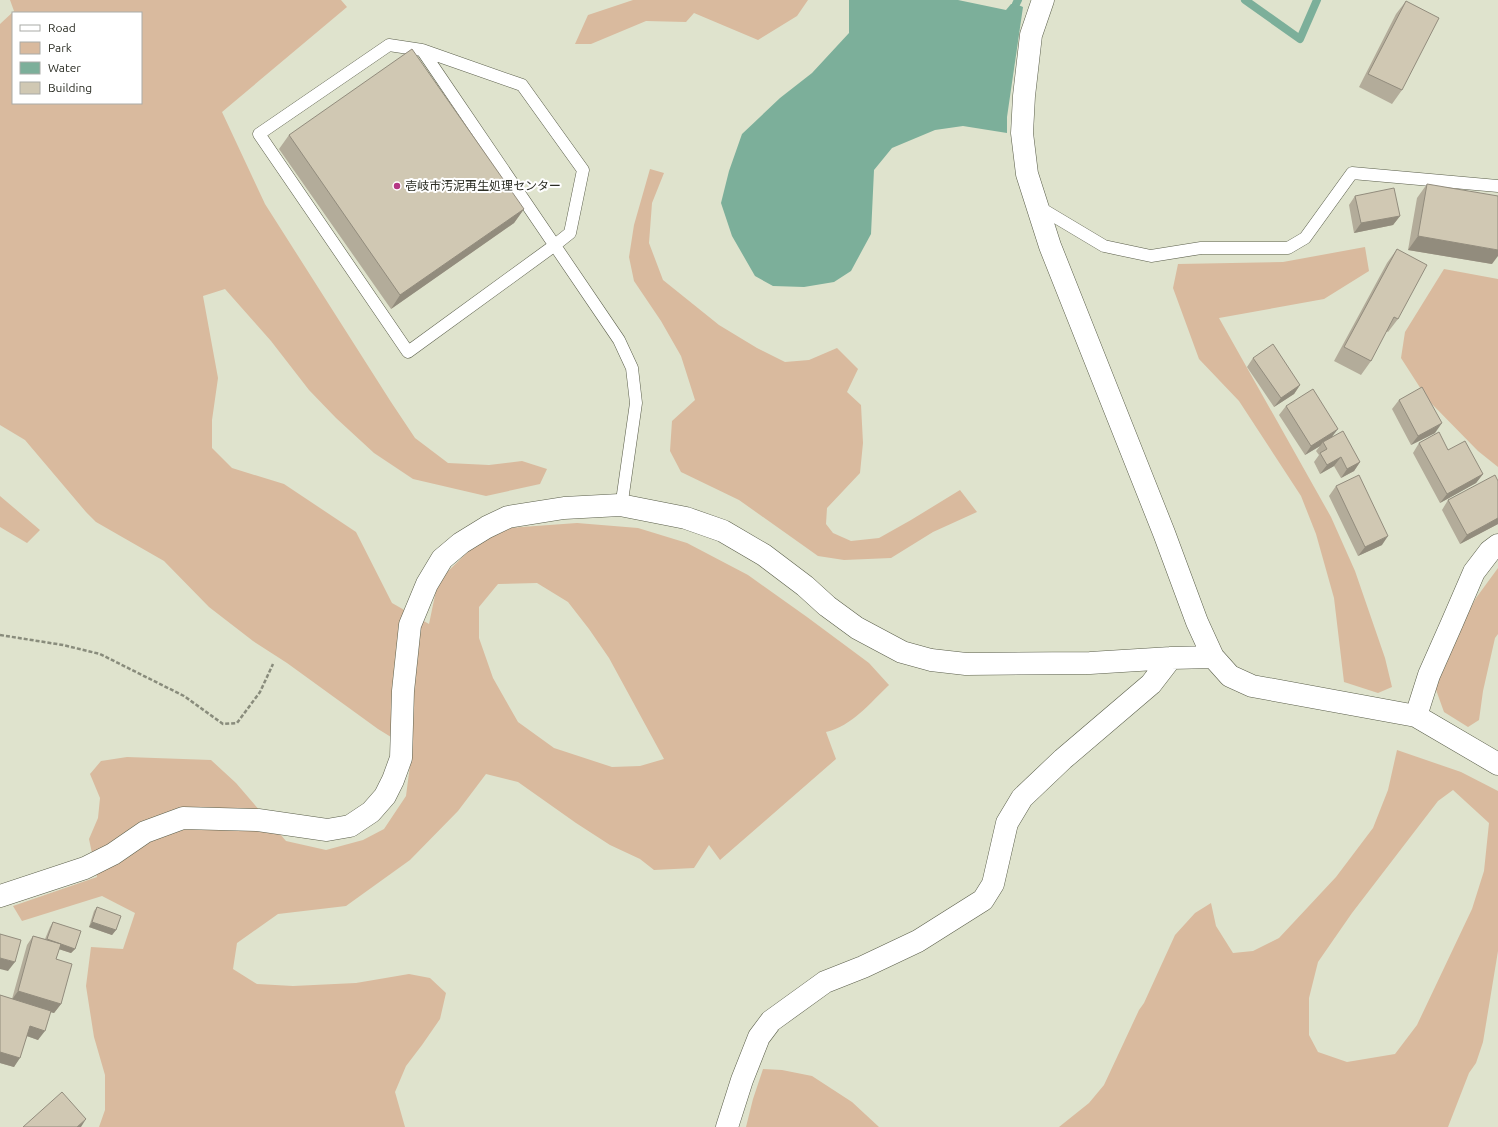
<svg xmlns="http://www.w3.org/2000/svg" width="1498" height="1127" viewBox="0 0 1498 1127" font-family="Ubuntu,'Noto Sans JP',sans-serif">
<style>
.green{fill:#d9ba9e;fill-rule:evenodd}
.water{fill:#7caf9a}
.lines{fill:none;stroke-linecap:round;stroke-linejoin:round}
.stream{stroke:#7caf9a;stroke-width:8}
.service-casing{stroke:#5a5e4a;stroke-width:13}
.minor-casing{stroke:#5a5e4a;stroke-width:23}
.path{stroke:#898c7c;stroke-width:2.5;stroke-dasharray:4 2;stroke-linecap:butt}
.service{stroke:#fff;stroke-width:12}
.minor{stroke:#fff;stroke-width:22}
.wall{fill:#b3ac9a}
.shaded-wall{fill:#928c7d}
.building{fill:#d0c8b3;stroke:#928c7d}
.poi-dot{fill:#b53784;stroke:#fff;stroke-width:1.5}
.labels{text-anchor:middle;stroke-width:4;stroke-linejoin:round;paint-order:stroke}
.poi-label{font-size:12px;fill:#2a2c23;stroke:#fff;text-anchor:start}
</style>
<rect width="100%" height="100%" fill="#dfe3cd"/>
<path class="green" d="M10,0H341L347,7L222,112L265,204L391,402L415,438L448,463L489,465L522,461L547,469L540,484L486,496L413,479L374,453L336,418L309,390L271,341L225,289L203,296L218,378L212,420V448L232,468L284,484L356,532L392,603L429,624L438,581L479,541L508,528L577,523L638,528L687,543L748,575L807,617L869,663L889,685C870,703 852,726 826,732L836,759L720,860L709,845L694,868L654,870L640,859L610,845L576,823L518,782L486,774L458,811L410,860L346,906L278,914L237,943L233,969L257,984L293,986L356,983L409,974L430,978L446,993L440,1019L422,1045L406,1066L395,1092L405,1127H99L105,1110V1075L94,1037L86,986L91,947L123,949L135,913L102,896L22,921L13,906L97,877L89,839L98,818L100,798L90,774L101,761L127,757L211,760L236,783L286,841L326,850L363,840L384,829L406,796L412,750L378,729L287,663L253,641L209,607L164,561L96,522L86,512L25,440L0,425V24L14,11ZM13,13H141V103H13ZM537,583L568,602L589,629L609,658L664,759L640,766L612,767L554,748L518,722L493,678L479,638V607L498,584Z
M633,0H808L797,16L758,40L694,13L686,22L646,21L591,44H575L588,15Z
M650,169L664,173L652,203L649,243L663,280L719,325L757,348L785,362L809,360L837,348L858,369L847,392L861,405L863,443L860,473L827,508L826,524L833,533L851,541L879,538L911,520L960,490L977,512L933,532L891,558L844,560L818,556L739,500L681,472L670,451L672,421L695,400L681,356L661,321L634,281L629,257L634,225Z
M1365,247L1369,271L1324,299L1219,318L1331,517L1355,571L1385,658L1392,687L1378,693L1344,682L1334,598L1316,534L1301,496L1239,401L1199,359L1173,288L1178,264L1283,262Z
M1444,269L1498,279V467L1478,451L1428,400L1401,358L1405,332Z
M0,496L40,530L27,543L0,527Z
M1498,568V634L1495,638L1483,691L1479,720L1468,727L1444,712L1435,687L1449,648L1476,598Z
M1397,750L1461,772L1498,791V951L1483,1042L1476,1063L1469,1073L1448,1127H1059L1089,1103L1104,1085L1139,1010L1144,1003L1175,935L1195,913L1211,903L1216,926L1233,953L1253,951L1279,938L1336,877L1373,828L1388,790ZM1453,790L1489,823L1484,871L1472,909L1417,1025L1395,1054L1347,1062L1318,1052L1309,1035V998L1318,962L1352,913L1438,801Z
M763,1069L782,1070L812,1076L852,1102L879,1127H746L753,1099Z"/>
<path class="water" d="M849,0H958L1006,10L1011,4H1016L1023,7L1007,117V133L963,126L935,130L892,148L874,170L871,234L851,271L834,282L804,287L773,286L755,276L732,236L721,203L729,171L742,134L780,98L812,73L849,33Z"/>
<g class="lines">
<path class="stream" d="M1245,0L1300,39L1317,0
M1016,4L1018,0"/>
<defs>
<path id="service" d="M422,50L522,85L583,170L570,233L555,245L408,352L259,134L389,45L422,50L619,340L632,368L636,403L622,501L620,505
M1037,206L1104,246L1151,256L1201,248H1288L1305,238L1352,173L1498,186"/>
<path id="minor" d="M1043,0L1031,35L1024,96L1022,133L1027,174L1050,246L1164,533L1197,622L1213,657L1230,676L1252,686L1416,716L1498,764
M1416,716L1429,675L1452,623L1474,572L1490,551L1498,545
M0,896L85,868L113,854L145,832L183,818L258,820L327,830L350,826L371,812L385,796L393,780L401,758L403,691L410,625L427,584L442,559L461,543L487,527L508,517L564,508L620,505L686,518L723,531L764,555L805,586L827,606L857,628L902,652L931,660L966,664L1090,663L1171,658L1213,657
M727,1127L742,1080L759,1037L771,1021L825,982L863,967L918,941L983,900L993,884L1007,823L1022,798L1063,759L1151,684L1171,658"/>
</defs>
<use href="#service" class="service-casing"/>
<use href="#minor" class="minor-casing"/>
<path class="path" d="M0,635L63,645L100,654L184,696L223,724L237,723L260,692L273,664"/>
<use href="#service" class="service"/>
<use href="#minor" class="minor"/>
</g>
<path class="wall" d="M1406,1L1402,90L1392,104L1359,87L1396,14Z
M289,135L524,209L514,223L391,309L279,149Z
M1427,184L1492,264L1408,250L1417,198Z
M1355,196L1400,216L1393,225L1354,233L1349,205Z
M1397,249L1398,319L1388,332L1386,331L1371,361L1361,375L1334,361L1387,263Z
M1253,358L1300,385L1294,394L1274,407L1247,367Z
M1399,400L1435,433L1411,445L1392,409Z
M1286,406L1333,436L1360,462L1354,471L1341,478L1334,466L1320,474L1314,462L1319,455L1316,451L1320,446L1305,455L1279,415Z
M1419,443L1448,450L1483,474L1476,483L1440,503L1413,453Z
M1498,481V524L1460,544L1442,510L1448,500Z
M1336,486L1382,545L1358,556L1329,496Z
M97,907L116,930L112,935L89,927L94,911Z
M53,922L75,949L71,953L59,949L56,959L61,1004L54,1013L50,1012L38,1040L27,1036L14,1067L0,1063V995L12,999L27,945L33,936L45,939L50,927Z"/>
<path class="shaded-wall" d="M524,209L514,223L391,309L400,295Z
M1400,216L1393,225L1354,233L1361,223Z
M1418,236L1498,250V256L1492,264L1408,250Z
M1300,385L1294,394L1274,407L1281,398Z
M1442,423L1435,433L1411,445L1418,436Z
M1338,429L1331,438L1323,442L1320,446L1305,455L1311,446Z
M1341,457L1334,466L1320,474L1327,465Z
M1360,462L1354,471L1341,478L1347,469Z
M1483,474L1476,483L1440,503L1447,494Z
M1498,518V524L1460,544L1467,535Z
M1388,536L1382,545L1358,556L1365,547Z
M92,922L116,930L112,935L89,927Z
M47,939L75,949L71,953L43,944Z
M0,958L15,962L8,971L0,969Z
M18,991L61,1004L54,1013L11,1001Z
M30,1026L45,1031L38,1040L24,1035Z
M0,1052L20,1058L14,1067L0,1063Z
M86,1119L81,1127H77Z"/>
<path class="building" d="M1406,1L1439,18L1402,90L1368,74Z
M412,49L524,209L400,295L289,135Z
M1427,184L1498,196V250L1418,236Z
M1394,188L1400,216L1361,223L1355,196Z
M1397,249L1427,265L1398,319L1394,317L1371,361L1344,347Z
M1273,344L1300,385L1281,398L1253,358Z
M1422,387L1442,423L1418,436L1399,400Z
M1313,389L1338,429L1311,446L1286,406Z
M1343,431L1360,462L1347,469L1341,457L1327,465L1320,453L1327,449L1323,442Z
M1439,432L1448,450L1465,441L1483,474L1447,494L1419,443Z
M1359,475L1388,536L1365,547L1336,486Z
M1495,475L1498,481V518L1467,535L1448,500Z
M97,907L121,916L116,930L92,922Z
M53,922L81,931L75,949L47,939Z
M0,934L21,940L15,962L0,958Z
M33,936L61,944L56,959L72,964L61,1004L18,991Z
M0,995L51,1011L45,1031L30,1026L20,1058L0,1052Z
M62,1092L86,1119L77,1127H23Z"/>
<circle class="poi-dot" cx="397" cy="186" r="4"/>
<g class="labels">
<g class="poi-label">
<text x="405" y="190">壱岐市汚泥再生処理センター</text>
</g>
</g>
<rect x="12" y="12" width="130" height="92" fill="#ffffff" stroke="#aaaba7"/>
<rect x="20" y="25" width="20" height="6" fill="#ffffff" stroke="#aaaba7"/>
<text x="48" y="32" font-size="12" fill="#2a2c23">Road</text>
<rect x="20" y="42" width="20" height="12" fill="#d9ba9e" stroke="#aaaba7"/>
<text x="48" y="52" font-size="12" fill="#2a2c23">Park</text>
<rect x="20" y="62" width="20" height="12" fill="#7caf9a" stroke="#aaaba7"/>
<text x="48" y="72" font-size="12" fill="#2a2c23">Water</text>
<rect x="20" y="82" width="20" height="12" fill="#d0c8b3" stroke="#aaaba7"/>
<text x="48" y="92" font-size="12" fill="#2a2c23">Building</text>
</svg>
